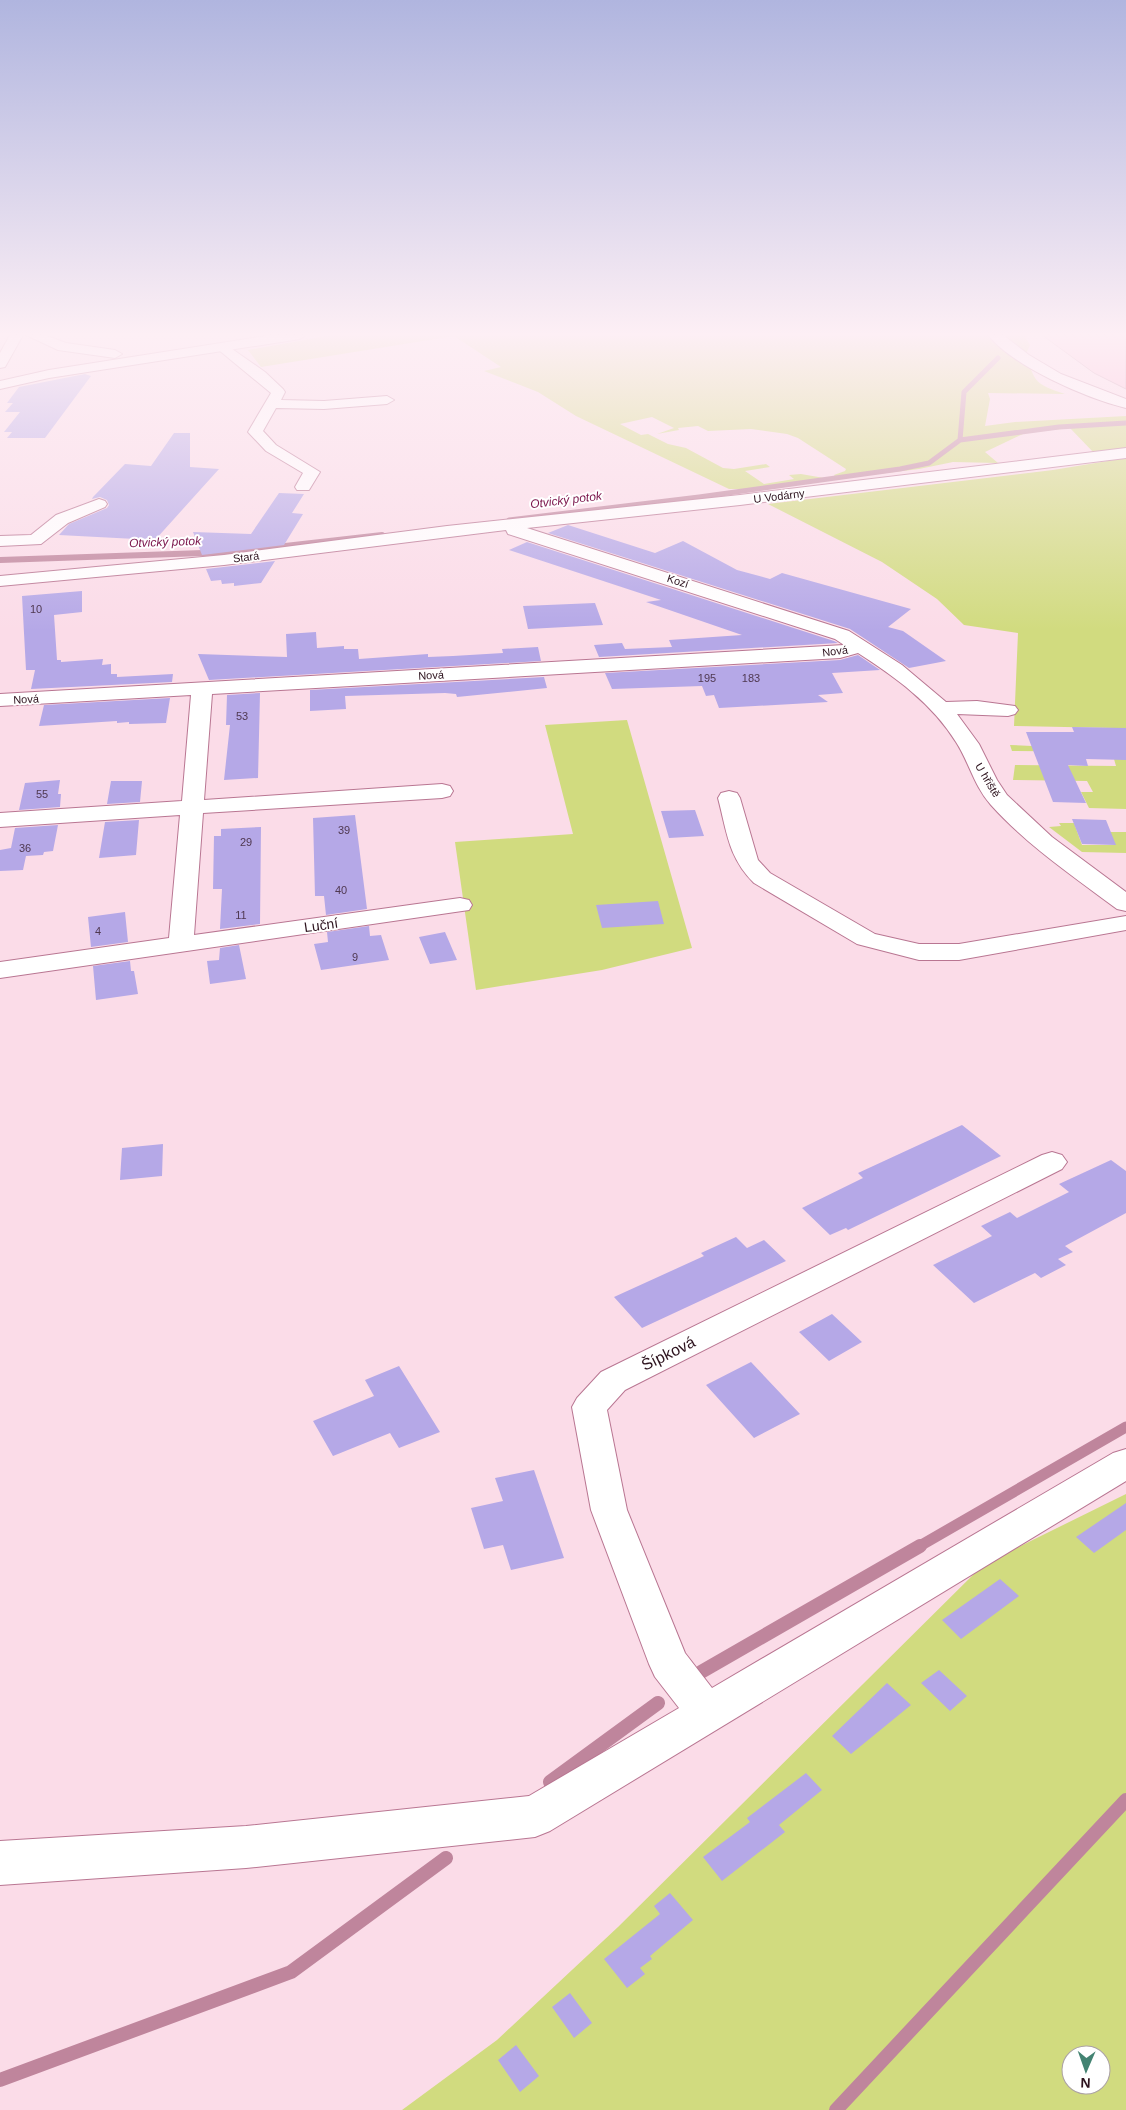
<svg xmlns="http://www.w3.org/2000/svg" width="1126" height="2110" viewBox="0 0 1126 2110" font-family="Arial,sans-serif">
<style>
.green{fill:#d1db7f;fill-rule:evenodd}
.water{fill:#fdb6d2;stroke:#bf859c}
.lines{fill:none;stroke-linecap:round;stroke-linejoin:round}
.stream-far3{stroke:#bf859c;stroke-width:5}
.stream-far2{stroke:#bf859c;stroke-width:6}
.stream-far1{stroke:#bf859c;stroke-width:11}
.stream{stroke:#bf859c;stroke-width:14}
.building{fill:#b5a8e7}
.minor-casing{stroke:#b97692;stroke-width:2}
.major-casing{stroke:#b97692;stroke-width:2}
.minor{fill:#fff;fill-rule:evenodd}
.major{fill:#fff;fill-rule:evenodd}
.labels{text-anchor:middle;stroke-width:4;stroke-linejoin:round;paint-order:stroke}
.far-street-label{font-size:11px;fill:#2d131e;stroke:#fff}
.number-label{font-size:11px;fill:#4f3850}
.far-water-label{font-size:12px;font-style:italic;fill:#7a144b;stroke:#fff}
.street-label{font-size:14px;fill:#2d131e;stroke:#fff}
.near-street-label{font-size:16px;fill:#2d131e;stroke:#fff}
</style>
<rect width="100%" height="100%" fill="#fbdce8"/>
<path class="green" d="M332,335H1024L1030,345L1026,354C1035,384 1036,384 1065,394L988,393L990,399L985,426L1015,422L1126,416V448L1094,453L1070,428L1025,433L985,452L998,463L953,462L919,469L837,479L834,475L845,471L846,469L798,438L787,434L751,429L708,431L698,426L678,428L679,430L657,434L674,428L652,417L620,424L641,435L648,434L668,444L686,448L723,468L734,469L766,464L770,467L745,471L764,484L794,479L789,475L801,474L824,478L820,479L824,481L754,489H729L576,416L538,392L484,371L501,367L454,336L261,367L248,350Z
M1126,458V752L1012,751L1010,745L1032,746L1114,728L1014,726L1018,633L964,625L937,599L882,562L768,504L1053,470Z
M627,720L692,948L602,970L476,990L455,842L573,834L545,725Z
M1114,759H1126V809L1089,808L1081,792H1093L1087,781L1013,780L1015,765L1116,766Z
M1059,823H1074L1082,845H1115L1105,832H1126V853L1082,852L1049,827L1061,826Z
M1126,1494V2110H402L497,2040L618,1927L984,1564ZM1071,2055H1101V2085H1071Z"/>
<path class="water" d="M1042,335H1126V389L1094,373Z"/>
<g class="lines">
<path class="stream-far3" d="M960,440L964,392L998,358
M509,520L699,497L900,469L929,463L960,440L1059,427L1126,423"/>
<path class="stream-far2" d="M0,560L232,552L382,535"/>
<path class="stream-far1" d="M918,1547L1126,1427"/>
<path class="stream" d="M701,1672L920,1546
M550,1782L658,1703
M0,2080L291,1972L446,1858
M836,2110L1126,1800"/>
</g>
<path class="building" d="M85,374L91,376L45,438H7L12,432H4L20,412H5L13,403H7L19,387Z
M174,433H190V467L219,469L155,540L59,535L69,524L107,508L109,505L107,500L100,497L92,499L93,497L125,464L151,466Z
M279,493L304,494L292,513L303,514L284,545L202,555L193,532L251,534Z
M568,525L655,553L683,541L737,570L770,579L782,573L911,609L888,627L903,631L946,661L909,668L850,629L548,533Z
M527,542L834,641L838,643L599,657L594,645L622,643L625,649L672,647L669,640L742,635L646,602L661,600L509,550Z
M275,561L261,583L234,586V583L222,584L221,580L211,581L206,569Z
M82,591V612L54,615L57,660H61V662L103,659L102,665L111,664V674H117V677L173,674L172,682L31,689L35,670H26L22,596Z
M595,603L603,625L528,629L523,606Z
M316,632L317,648L344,646V649H358L359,659L428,654V657L453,656L503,653L502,649L538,647L541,661L209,680L198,654L287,657L286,634Z
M858,655L880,670L832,673L843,693L818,695L828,702L719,708L714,695L706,696L702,686L612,689L605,673L840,660Z
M544,677L547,688L457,697L456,694L445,693L345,696L346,709L310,711V690Z
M260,693L258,778L224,780L230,725H226L227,695Z
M170,698L166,723L129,724V722L117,723V721L39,726L44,705Z
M1072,727L1126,728V760L1086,759L1088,766L1068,765L1086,803L1053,802L1026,732H1074Z
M60,780L58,794H61L60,807L19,810L25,783Z
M111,781H142L140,802L107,804Z
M695,810L704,836L669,838L661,811Z
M355,815L367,909L326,915L324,896H315L313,818Z
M1072,819L1106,820L1116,845L1082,844Z
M139,820L136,855L99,858L105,822Z
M58,825L53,851L44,852L43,855L26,856L23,870L0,871V850L11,848L15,828Z
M261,827L260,924L220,929L222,889H213L214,836H221V829Z
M658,901L664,924L602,928L596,905Z
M125,912L128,942L91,947L88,917Z
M369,926L370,936L381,935L389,960L321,970L314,944L328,942L327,932Z
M445,932L457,960L430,964L419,937Z
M239,945L246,979L210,984L207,961L219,960L220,948Z
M130,961L131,971H134L138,994L96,1000L93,966Z
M962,1125L1001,1156L848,1230L846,1228L830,1235L802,1208L863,1178L858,1173Z
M163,1144L162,1176L120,1180L122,1148Z
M1111,1160L1126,1171V1213L1065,1246L1073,1252L1058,1259L1066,1265L1041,1278L1035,1273L974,1303L933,1265L992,1236L981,1226L1010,1212L1017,1218L1069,1192L1059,1184Z
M736,1237L747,1248L764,1240L786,1261L642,1328L614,1297L704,1256L701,1253Z
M832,1314L862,1342L829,1361L799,1332Z
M751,1362L800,1414L754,1438L706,1385Z
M399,1366L440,1432L399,1448L390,1433L333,1456L313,1421L374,1396L365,1380Z
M534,1470L564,1558L511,1570L503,1545L484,1549L471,1508L503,1501L495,1478Z
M1126,1503V1530L1094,1553L1076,1537Z
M1000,1579L1019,1596L961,1639L942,1620Z
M939,1670L967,1696L950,1711L921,1683Z
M887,1683L911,1705L851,1754L832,1736Z
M806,1773L822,1790L779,1825L785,1832L722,1881L703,1857L750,1822L747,1818Z
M670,1893L693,1920L650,1956L652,1959L640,1968L645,1974L627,1988L604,1959L660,1914L654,1906Z
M570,1993L592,2023L574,2038L552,2007Z
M516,2045L539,2076L520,2092L498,2060Z"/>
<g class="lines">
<defs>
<path id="minor" d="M988,335H1003L1029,355L1061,374L1126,399V408C1086,398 1014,367 988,335Z
M225,344L265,372L283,389L285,392L281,400L324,401L387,396L394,400L387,404L324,409L276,408L263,431L276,445L320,472L309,490H297L295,487L303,473L266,451L248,432L271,393L220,351L218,348Z
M1126,448V458L740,505L527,528L849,631L902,665L946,702L977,701L1015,706L1018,710L1015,714L1008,716L957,714L979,744L997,780L1007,795L1052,837L1126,892V911L1117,909C1074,877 1027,845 991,805C974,786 969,762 956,742C932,703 895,677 858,653L840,658L212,694L204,800L442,784L450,786L453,791L450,796L442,798L203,813L194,935L460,898L469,900L472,905L469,910L0,978V962L169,938L180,815L0,827V813L182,801L191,695L0,706V694L844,645L835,639L508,534L506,530L224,565L0,586V576L224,555L447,526L740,495Z
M99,499L105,501L107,504L105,507L68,523L41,544L0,546V536L31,535L56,515Z
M729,791L737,793L740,798L758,860L770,873L875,934L919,944H959L1126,916V930L959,960H919L857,944L754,883C728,857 727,832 718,798L721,793Z
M1052,1152L1062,1155L1067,1162L1062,1169L625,1390L607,1410L627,1510L685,1653L712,1688L1113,1453L1126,1449V1481L550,1831L535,1837L246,1868L0,1885V1841L246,1826L529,1796L679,1708L655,1677L649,1664L591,1510L572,1407L577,1398L601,1372L1042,1155Z"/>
<path id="major" d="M10,335H23L5,367L0,368V353Z
M26,335H45L66,343L115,350L122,354L115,358L58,350Z
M272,335H306L300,339L49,378L0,389V381L49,370Z"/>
</defs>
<use href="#minor" class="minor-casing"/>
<use href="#major" class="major-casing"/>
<use href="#minor" class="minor"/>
<use href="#major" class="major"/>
</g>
<linearGradient id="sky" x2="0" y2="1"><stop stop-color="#b0b5df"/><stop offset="0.53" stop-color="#fdeff5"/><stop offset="1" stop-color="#fdeff5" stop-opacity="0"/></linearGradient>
<rect width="1126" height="631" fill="url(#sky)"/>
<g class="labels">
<g class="far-street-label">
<text transform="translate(779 496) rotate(-7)" y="4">U Vodárny</text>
<text transform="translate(246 557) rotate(-7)" y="4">Stará</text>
<text transform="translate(678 581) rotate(18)" y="4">Kozí</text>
<text transform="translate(835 651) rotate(-7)" y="4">Nová</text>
<text transform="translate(431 675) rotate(-3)" y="4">Nová</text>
<text transform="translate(26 699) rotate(-3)" y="4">Nová</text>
<text transform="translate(988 780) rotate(59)" y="4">U hřiště</text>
</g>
<g class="number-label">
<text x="36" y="613">10</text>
<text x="707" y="682">195</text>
<text x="751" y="682">183</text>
<text x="242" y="720">53</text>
<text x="42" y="798">55</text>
<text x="344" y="834">39</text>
<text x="246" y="846">29</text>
<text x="25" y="852">36</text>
<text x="341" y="894">40</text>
<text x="241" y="919">11</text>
<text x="98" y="935">4</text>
<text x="355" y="961">9</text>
</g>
<g class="far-water-label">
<text transform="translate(566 500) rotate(-7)" y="4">Otvický potok</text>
<text transform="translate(165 542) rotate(-2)" y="4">Otvický potok</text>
</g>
<g class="street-label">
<text transform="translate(321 925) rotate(-8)" y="5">Luční</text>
</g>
<g class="near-street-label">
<text transform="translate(668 1353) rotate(-26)" y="6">Šípková</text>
</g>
</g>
<g transform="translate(1086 2070) rotate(182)"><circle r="24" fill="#ffffff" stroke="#aba1a5"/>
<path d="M0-4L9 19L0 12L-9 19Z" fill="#438372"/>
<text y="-8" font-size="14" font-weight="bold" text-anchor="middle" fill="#2d131e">N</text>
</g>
</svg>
